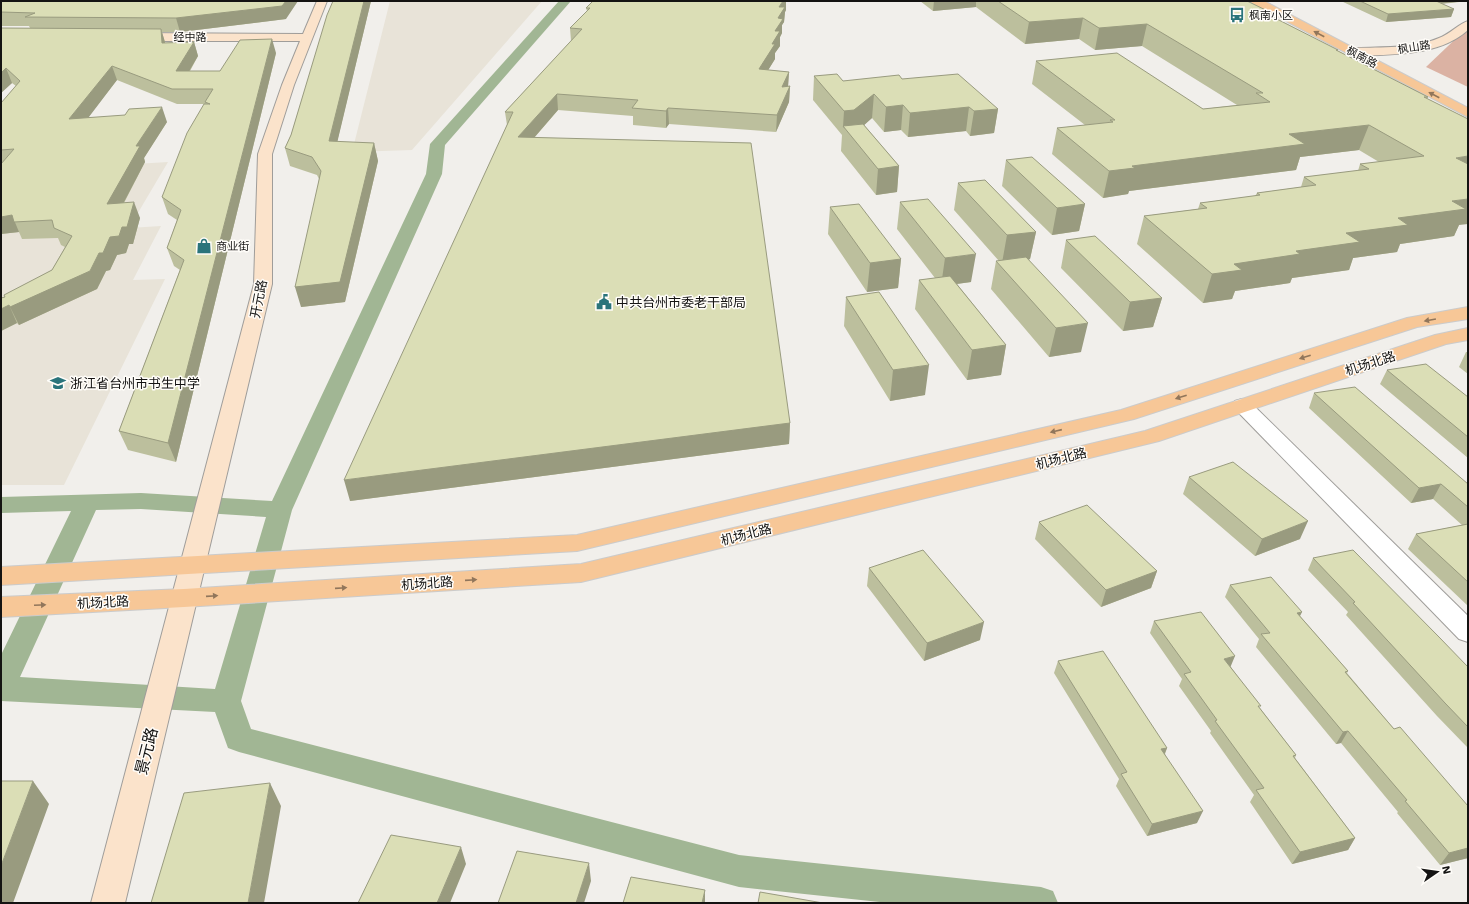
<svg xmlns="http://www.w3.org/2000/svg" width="1469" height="904" viewBox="0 0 1469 904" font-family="'Work Sans','Noto Sans SC',sans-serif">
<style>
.built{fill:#e8e3d8}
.forest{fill:#dbb2a3}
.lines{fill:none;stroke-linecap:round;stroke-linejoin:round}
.canal{fill:#a1b694;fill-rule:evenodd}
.street-casing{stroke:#9f9d9a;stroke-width:2}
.secondary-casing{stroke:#9f9d9a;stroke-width:2}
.primary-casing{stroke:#cbcbcb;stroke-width:2}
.street{fill:#fff;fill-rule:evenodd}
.secondary{fill:#fbe3cb;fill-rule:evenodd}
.primary{fill:#f7c797;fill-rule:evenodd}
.wall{fill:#bcbf9d}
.shaded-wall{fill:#999b7f}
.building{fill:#dbdeb6;stroke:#999b7f}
.oneway{fill:#91765b}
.labels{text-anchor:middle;stroke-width:3;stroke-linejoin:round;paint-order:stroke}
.far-poi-label{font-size:11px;fill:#141312;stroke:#fffdf9;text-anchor:start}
.far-street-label{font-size:11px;fill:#141312;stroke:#fffdf9}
.street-label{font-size:13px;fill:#141312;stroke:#fffdf9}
.poi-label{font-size:13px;fill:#141312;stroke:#fffdf9;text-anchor:start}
.near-street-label{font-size:16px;fill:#141312;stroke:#fffdf9}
</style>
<rect width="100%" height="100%" fill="#f1efeb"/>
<path class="built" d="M390,1H542L412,150L352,152Z
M168,162L129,228L161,226L133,280L165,279L64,485H1V172Z"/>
<path class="forest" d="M1468,27V87L1426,67Z"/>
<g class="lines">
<path class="canal" d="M559,1H571L445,145L442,174L292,510L241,701L251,729L739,855L1041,887L1053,891L1058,903H889L739,887L239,752L228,748L215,712L1,701V655L71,511L1,513V497L141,493L272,501L426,174L430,144ZM141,509L266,517L215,689L20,677L96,510Z"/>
<defs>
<path id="street" d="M1242,399L1249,401L1468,616V642L1459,639L1235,409L1232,405L1235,401Z"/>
<path id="secondary" d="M317,1H327L294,85L272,154V284L125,903H91L254,284L258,154L282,85L300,41H135L131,39L129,37L131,35L135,33L303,34Z
M1468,21V30C1438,57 1391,54 1354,56L1350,55L1348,52L1350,49L1354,48C1382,47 1413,49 1439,38C1450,34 1460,23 1468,21Z"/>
<path id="primary" d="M1251,1H1264L1468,108V117L1252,3Z
M1468,307V319L1417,327L1134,419L577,551L1,585V567L577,535L1121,410L1407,318Z
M1468,328V340L1446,344L1159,441L581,582L184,607L1,617V597L184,589L581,564L1145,431L1435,335Z"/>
</defs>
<use href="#street" class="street-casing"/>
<use href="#secondary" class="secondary-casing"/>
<use href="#primary" class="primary-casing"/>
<use href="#street" class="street"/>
<use href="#secondary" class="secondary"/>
<use href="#primary" class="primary"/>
</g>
<path class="wall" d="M1,1L286,19L180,32H162L165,43L194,42L198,56L190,71H220L276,53L176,462L128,450L119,431L180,270L174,266L167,248L177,220L168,214L162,197L206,104H177L117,80L88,117L167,122L144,158L145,162L124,203L140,218L133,244H129L126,253L117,255L110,270L106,271L97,289L19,325L17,323L1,331V298L5,297L52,270L65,247L61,245L58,238L22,239L19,232L1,234V103L16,86L12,83L1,93V28H30L29,26H1Z
M333,1H371L337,142L374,143L378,161L345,302L301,307L319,179L317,175L290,166L285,148L291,135Z
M920,1H1247L1275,18L1338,51L1428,97L1427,99L1459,225L1454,236L1400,244L1397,252L1353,258L1349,270L1292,278L1290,283L1235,291L1232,299L1203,303L1137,244L1144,216L1198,209L1200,203L1255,196L1257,193L1301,187L1304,177L1358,171L1360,164L1379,162L1359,150L1300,157L1296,170L1129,191L1128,194L1103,198L1052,154L1057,128L1085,125L1032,84L1036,61L1203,109L1237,105L1142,46L1095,50L1079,39L1025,44L976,7L933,11Z
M1341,1H1468L1442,4L1454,9L1451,17L1386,22Z
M586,8L786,10L785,12L784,22L782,25V33L780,37V46L775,53V59L768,70L789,72L788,86H790L789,102L776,132L669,124L666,128L633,125V116L558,110L534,138L790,423L789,444L350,501L507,125L505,112L571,41L570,28L587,11Z
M814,76L843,81L902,79L998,109L994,133L970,136L966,131L908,137L901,130L884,132L872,118L864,125L899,166L897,192L876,195L841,151L842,135L813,100Z
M1006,160L1085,204L1079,231L1052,235L1002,186Z
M958,183L1036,232L1030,259L1029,260L1081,352L1049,357L991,289L996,261H999L954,210Z
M900,202L971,282L957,284L1006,345L1001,375L967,380L915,309L919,280L935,278L897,229Z
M830,207L901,259L898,288L867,292L828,234Z
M1066,240L1162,298L1153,327L1123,331L1061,268Z
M846,297L925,395L890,401L844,326Z
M1466,352H1468V374L1459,367Z
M1387,370L1468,397V458L1380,384Z
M1314,393L1468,484V606L1408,549L1416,534L1462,525L1433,499L1411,503L1309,408Z
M1189,477L1300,539L1255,556L1183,494Z
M1039,522L1157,571L1151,588L1101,607L1035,539Z
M1313,558L1468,667V748L1437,716L1346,615L1348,612L1308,570Z
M869,568L980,640L924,661L867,586Z
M1230,585L1300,616L1348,671L1347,673L1394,729L1468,806V858L1440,865L1397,813L1398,812L1341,743L1336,744L1256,647L1259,639L1225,597Z
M1154,621L1231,667L1260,708L1296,755L1295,758L1355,838L1348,850L1292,864L1250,802L1254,795L1210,733L1211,731L1179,686L1182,679L1150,633Z
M1058,661L1167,748L1165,754L1197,823L1147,836L1116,786L1119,779L1054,673Z"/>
<path class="shaded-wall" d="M286,1H298L286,19L180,32L176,18Z
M364,1H371L333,160L329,141Z
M783,1H786V10L785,12L784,22L782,25V33L780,37V46L775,53V59L759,85V69L772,44L779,7Z
M934,1H976V7L933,11Z
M1426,1H1468L1424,5Z
M1454,9L1451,17L1386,22L1388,14Z
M1083,18L1079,39L1025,44L1029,22Z
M1147,24L1142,46L1095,50L1099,28Z
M161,29L165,42L166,57L162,43Z
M272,39L276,53L176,462L168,443Z
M194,42L198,56L181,85L176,71Z
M112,66L117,80L76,134L69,119Z
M6,68L12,83L1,93V73Z
M789,72L788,87H782Z
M790,86L789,102L776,132L777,115Z
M557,94L558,110L520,154L518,137Z
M874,94L872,118L853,135L843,127L844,111Z
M903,105L901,130L884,132L886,107Z
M162,107L167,122L144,158L145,162L114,221L107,204L136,146Z
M969,107L966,131L908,137L910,113Z
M668,108L669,124L666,128V111Z
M998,109L994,133L970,136L974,111Z
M1369,125L1359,150L1300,157L1296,170L1129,191L1128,194L1103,198L1109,171L1132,166L1289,134Z
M374,143L378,161L345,302L301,307L295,287Z
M1468,156V181L1456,158Z
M899,166L897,192L876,195L878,169Z
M1468,199V224L1459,225L1454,236L1400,244L1397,252L1353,258L1349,270L1292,278L1290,283L1235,291L1232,299L1203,303L1212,274L1234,264L1296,251L1346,233L1398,218L1452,201Z
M134,202L140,218L133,244H129L126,253L117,255L110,270L106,271L97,289L19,325L10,307L99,253L110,237L122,227Z
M1085,204L1079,231L1052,235L1057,208Z
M12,215L19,232L1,234V217Z
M1036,232L1030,259L1002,263L1007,235Z
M976,254L971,282L941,286L945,258Z
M901,259L898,288L867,292L870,263Z
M1162,298L1153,327L1123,331L1130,302Z
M9,305L17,323L1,331V309Z
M1088,323L1081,352L1049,357L1056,328Z
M1006,345L1001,375L967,380L972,350Z
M929,365L925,395L890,401L893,370Z
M790,423L789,444L350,501L344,480Z
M1441,484L1433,499L1411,503L1419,488Z
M1308,521L1300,539L1255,556L1262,539Z
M1157,571L1151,588L1101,607L1106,590Z
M1302,612L1296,624L1297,613Z
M984,622L980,640L924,661L927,643Z
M1235,656L1230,668L1224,659Z
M1348,731L1341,743L1336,744L1343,732Z
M1167,748L1162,760L1161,749Z
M33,781L49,804L13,903H1V866Z
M270,783L281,806L264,903H248Z
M1203,811L1197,823L1147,836L1152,824Z
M1355,838L1348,850L1292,864L1300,852Z
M461,847L466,864L450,903H437Z
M1468,848V858L1440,865L1449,853Z
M589,863L591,881L584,903H576Z
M705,890V903H702Z"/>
<path class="building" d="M1,1H286L282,6L176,18L25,17L35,13L1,12Z
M333,1H364L329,141L374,143L340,282L295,287L321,171L312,157L285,148L291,135L327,15Z
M593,1H783L779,7H785L778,18L783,19L775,31H780L772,44H775L759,69L789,72L782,87L790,86L777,115L668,108L666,111L632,108L638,100L557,94L518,137L751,143L790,423L344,480L513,112H505L582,29L570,28L590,8H586Z
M998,1H1247L1276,15L1271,16L1338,50H1336L1428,97H1424L1468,119V156L1456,158L1468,164V199L1452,201L1466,209L1398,218L1408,225L1346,233L1360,242L1296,251L1300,254L1234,264L1242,270L1212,274L1144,216L1207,208L1200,203L1260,195L1257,193L1316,185L1304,177L1369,169L1360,164L1424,156L1369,125L1289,134L1305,144L1132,166L1135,168L1109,171L1057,128L1113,122L1110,120H1115L1036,61L1117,53L1203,109L1270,102L1256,93H1263L1147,24L1099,28L1083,18L1029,22Z
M1360,1H1436L1454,9L1388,14Z
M1,28L161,29L162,43L194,42L176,71H220L240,40L272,39L168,443L119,431L184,260L167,248L181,210L162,197L187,133L204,104H210L205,102L213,89H172L112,66L69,119L125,115L129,109L162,107L136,146H140L107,204L134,202L127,227H122L119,236L110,237L103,253H99L90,271L10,307L9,305L1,309V298L5,297L4,295L52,270L72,236L54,228L52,220L14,222L12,215L1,217V164L14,149L1,150V103L20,81L6,68L1,73Z
M837,74L843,81L899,75L902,79L958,74L998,109L974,111L969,107L910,113L903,105L886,107L874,94L854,110L844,111L814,76Z
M863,124L899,166L878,169L843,126Z
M1032,157L1085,204L1057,208L1006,160Z
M985,180L1036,232L1007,235L958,183Z
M928,199L976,254L945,258L900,202Z
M859,204L901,259L870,263L830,207Z
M1095,236L1162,298L1130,302L1066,240Z
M1026,257L1088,323L1056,328L996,261Z
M950,276L1006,345L972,350L919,280Z
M879,292L929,365L893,370L846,297Z
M1426,364L1468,397V437L1387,370Z
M1355,387L1468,484V507L1441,484L1419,488L1314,393Z
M1233,462L1308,521L1262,539L1189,477Z
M1087,505L1157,571L1106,590L1039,522Z
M1468,524V582L1416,534Z
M923,550L984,622L927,643L869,568Z
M1353,550L1439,637L1468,667V727L1445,703L1353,603L1355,602L1313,558Z
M1271,577L1302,612L1297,613L1348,671L1345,672L1394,729L1400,727L1468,806V848L1449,853L1405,801L1407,800L1348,731L1343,732L1261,634L1270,633L1230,585Z
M1201,612L1235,656L1224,659L1261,706H1258L1296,755L1293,756L1355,838L1300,852L1256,790L1264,788L1215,721L1217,720L1184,674L1191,672L1154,621Z
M1103,651L1167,748L1161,749L1203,811L1152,824L1121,774L1127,772L1058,661Z
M1,781H33L1,866Z
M270,783L248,903H151L184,793Z
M391,835L461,847L437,903H358Z
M517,851L589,863L576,903H498Z
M631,877L705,890L702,903H623Z
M760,892L823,903H758Z"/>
<defs><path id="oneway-solid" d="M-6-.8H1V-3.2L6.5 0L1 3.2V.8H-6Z"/></defs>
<g class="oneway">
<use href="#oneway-solid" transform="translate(1319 34) rotate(-152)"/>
<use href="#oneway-solid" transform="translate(1434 95) rotate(-152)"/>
<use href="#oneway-solid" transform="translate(1430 320) rotate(170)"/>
<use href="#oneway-solid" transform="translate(1305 357) rotate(162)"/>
<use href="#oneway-solid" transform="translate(1181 397) rotate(162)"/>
<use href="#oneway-solid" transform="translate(1056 431) rotate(167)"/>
<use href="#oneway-solid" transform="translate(471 580) rotate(-4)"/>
<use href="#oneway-solid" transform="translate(341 588) rotate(-4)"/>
<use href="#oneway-solid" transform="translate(212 596) rotate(-4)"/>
<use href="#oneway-solid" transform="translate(40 605) rotate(-3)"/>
</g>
<defs>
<symbol id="bus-bare" viewBox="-9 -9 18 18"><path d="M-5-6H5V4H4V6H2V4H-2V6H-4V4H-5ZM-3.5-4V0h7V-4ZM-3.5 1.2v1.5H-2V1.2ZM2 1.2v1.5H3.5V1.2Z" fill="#2a747b" stroke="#fffdf9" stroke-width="2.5" paint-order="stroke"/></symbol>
<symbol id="shop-bare" viewBox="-9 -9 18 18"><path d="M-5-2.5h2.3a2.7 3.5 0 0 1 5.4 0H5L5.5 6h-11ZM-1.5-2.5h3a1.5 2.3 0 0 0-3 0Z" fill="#2a747b" stroke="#fffdf9" stroke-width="2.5" paint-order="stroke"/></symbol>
<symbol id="civic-bare" viewBox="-9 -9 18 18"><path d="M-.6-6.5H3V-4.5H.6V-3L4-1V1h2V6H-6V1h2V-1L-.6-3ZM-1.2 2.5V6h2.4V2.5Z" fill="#2a747b" stroke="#fffdf9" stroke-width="2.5" paint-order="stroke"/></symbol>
<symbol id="school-bare" viewBox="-9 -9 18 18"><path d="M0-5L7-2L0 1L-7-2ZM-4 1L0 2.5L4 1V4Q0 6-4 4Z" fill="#2a747b" stroke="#fffdf9" stroke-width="2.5" paint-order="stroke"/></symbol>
</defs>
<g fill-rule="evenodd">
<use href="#bus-bare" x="1226" y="4" width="22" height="22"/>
<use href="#shop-bare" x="193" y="235" width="22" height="22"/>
<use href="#civic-bare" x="593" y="291" width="22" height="22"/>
<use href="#school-bare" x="47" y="372" width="22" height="22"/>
</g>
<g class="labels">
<g class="far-poi-label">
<text x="1249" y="19">枫南小区</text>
<text x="216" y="250">商业街</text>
</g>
<g class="far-street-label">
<text x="190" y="41">经中路</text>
<text transform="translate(1414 47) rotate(-9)" y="4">枫山路</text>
<text transform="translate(1362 57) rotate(28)" y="4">枫南路</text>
</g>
<g class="street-label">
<text transform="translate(258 299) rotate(-79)" y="5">开元路</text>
<text transform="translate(1370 363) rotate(-18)" y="5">机场北路</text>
<text transform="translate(1061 458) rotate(-14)" y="5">机场北路</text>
<text transform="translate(746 534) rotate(-14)" y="5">机场北路</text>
<text transform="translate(427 583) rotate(-4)" y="5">机场北路</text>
<text transform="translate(103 602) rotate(-3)" y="5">机场北路</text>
</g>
<g class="poi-label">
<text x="616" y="307">中共台州市委老干部局</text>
<text x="70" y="388">浙江省台州市书生中学</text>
</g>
<g class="near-street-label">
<text transform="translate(146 751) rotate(-76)" y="6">景元路</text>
</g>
</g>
<rect width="1469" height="904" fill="none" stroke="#141312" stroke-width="4"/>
<g transform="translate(1437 872) rotate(77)" stroke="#fffdf9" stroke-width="3" paint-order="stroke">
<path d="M0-3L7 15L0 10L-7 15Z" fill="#141312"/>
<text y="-6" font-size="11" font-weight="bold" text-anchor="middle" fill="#141312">N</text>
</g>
</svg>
